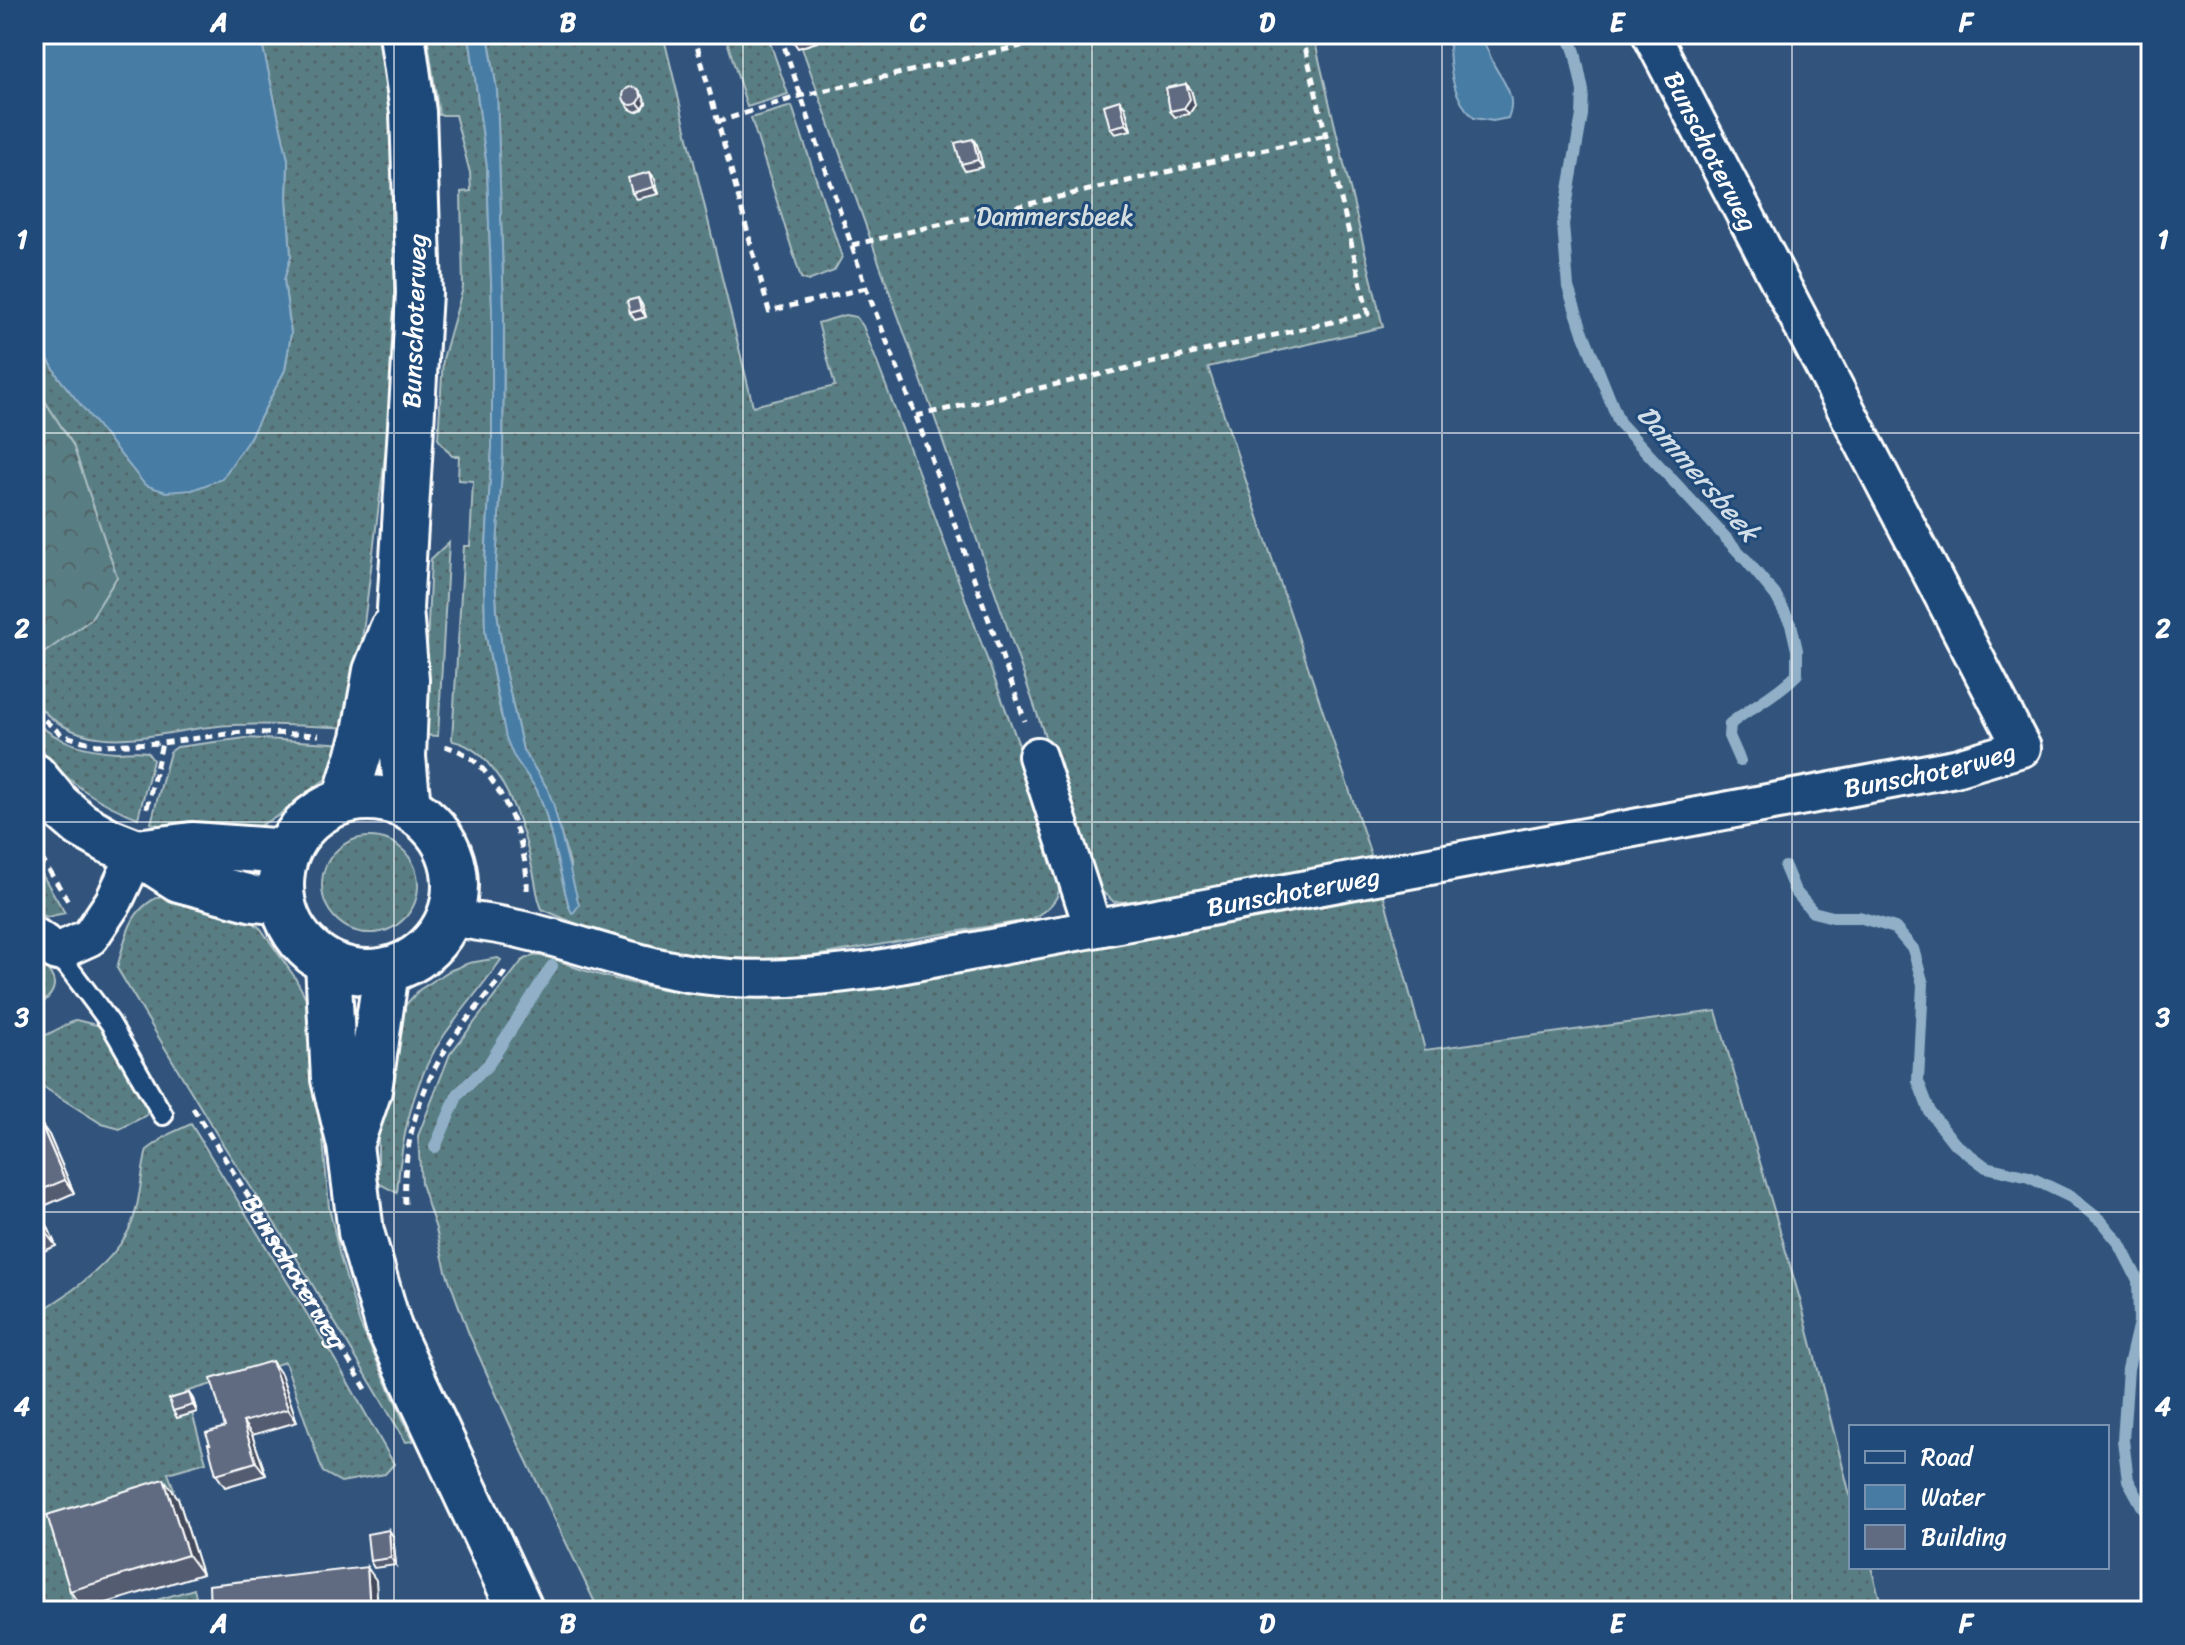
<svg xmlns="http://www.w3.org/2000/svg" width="2185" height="1645" viewBox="0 0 2185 1645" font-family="Sriracha,sans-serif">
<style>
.grass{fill:url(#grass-dots);stroke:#acbec2;stroke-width:2}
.forest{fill:url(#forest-crowns);stroke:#acbec2;stroke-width:2}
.water{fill:#477ba4;stroke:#91b0c8;stroke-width:2}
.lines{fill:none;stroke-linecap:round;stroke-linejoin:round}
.stream{stroke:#91b0c8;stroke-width:12}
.service-casing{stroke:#fff;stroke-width:24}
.minor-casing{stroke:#fff;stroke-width:42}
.tertiary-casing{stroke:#fff;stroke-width:50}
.secondary-casing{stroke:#fff;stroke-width:50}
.path{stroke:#fff;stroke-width:5;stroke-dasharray:8 6;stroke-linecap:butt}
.service{stroke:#1f4a7a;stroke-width:18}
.minor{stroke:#1f4a7a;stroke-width:36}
.tertiary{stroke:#1f4a7a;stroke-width:44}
.secondary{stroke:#1f4a7a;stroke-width:44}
.wall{fill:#535b6f;stroke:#fff;stroke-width:2}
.shaded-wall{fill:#434a5a;stroke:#fff;stroke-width:2}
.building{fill:#606a81;stroke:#fff;stroke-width:2}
.grid{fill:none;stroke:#fff;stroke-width:2;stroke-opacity:0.55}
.labels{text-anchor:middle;stroke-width:6;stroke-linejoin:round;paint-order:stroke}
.street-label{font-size:26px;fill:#fff;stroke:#1f4a7a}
.park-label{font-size:26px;fill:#d5dfe0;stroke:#1f4a7a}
.water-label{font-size:28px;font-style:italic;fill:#d1dee8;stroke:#1f4a7a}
.neatline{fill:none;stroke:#fff;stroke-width:3}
.grid-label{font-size:26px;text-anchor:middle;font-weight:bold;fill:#fff}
</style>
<defs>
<pattern id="grass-dots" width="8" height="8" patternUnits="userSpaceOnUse" patternTransform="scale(2)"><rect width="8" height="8" fill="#587e84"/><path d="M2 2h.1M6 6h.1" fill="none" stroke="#526568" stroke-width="1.8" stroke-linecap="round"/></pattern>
<pattern id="forest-crowns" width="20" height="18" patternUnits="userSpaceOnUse" patternTransform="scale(2)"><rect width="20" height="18" fill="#587e84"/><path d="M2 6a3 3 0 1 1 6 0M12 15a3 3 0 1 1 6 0" fill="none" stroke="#526568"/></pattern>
</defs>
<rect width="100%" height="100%" fill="#32547c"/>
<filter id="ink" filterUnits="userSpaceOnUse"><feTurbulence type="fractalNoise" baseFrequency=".0125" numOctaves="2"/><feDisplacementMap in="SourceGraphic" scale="16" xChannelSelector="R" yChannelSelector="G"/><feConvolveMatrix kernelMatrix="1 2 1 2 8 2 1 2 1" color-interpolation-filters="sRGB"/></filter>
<g filter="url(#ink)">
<path class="grass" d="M260,34H380L393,124L398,283L394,384L351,728C312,726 272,723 233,725C164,727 87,766 34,701V660L49,648L73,445L34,384V334L59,378L96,422L249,439L285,370L291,333L284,280L291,256L287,199L288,160Z
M427,34H469L487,167L492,308V448L484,579L485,631L501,715L521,765L537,790L545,811L569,907L570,864L547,788L523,750L505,671L497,612L495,577L503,454L504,312L497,91L488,34H663L753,406L835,386L818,323L845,315L856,317L863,326C932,503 994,682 1062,860C1062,891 1060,905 1029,920C977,928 924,937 872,946C841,951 812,958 781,959C700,964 615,943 542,909C536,895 536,881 532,867C523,826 501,751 453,741L452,739L464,546H470L473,481L458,480L459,456H452L438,439L443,359L463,288L461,192L471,191L470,173L455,115H439Z
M725,34H767L788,94L747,107Z
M797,34H1313L1383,327L1208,367L1372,858L1136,901L1114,902L1097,887L938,427Z
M792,106L842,257L834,271L808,281L801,278L751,118Z
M449,542L438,736L423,735L431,559Z
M34,721C58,742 84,750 116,752C126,752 137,750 147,752L153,760L152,764L138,818C103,805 69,784 46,755C43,751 36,745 34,740C33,735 34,727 34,721Z
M246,738L348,744L330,776L294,802L278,816L242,835L181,831L151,823L170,752L177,747Z
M322 885a48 48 0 1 1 96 0a48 48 0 1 1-96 0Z
M34,861L65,913L47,917L34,912Z
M167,893L241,912L261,929L294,976L311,1007L329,1207L340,1257L360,1324L413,1441L406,1442L290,1247L222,1143L117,968C127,933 129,907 167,893Z
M1383,893L1425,1050L1716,1011L1801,1303L1851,1499V1567H1871L1883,1611H599L520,1447L469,1334L446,1271L436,1229L421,1184L418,1136L450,1054L522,961C528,957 533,955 539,956C553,956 567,965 580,969C595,974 611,978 627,982C710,1002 792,999 876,987Z
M34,953C56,979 65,987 34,1010Z
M498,958L501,960C483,985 463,1009 445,1034C413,1079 401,1139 397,1193L378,1183V1125L402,1009L419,990L449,971L469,963Z
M76,1020L101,1026L147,1104V1115L120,1129L102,1124L34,1081V1041Z
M191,1124L340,1368L394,1464L385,1474L341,1482L323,1472L285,1362L186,1392L206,1462L168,1473L174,1489L50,1524L76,1611H34V1315C69,1295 122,1258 134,1217C141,1196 141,1172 147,1150L169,1134Z
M194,1589L196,1596L184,1611H120Z"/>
<path class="forest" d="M34,384L73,445L117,577L90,620L34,660Z"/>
<path class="water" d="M34,34H260L288,160L287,199L291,256L284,280L291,333L285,370L249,439L222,479L192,490L166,492L145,485L59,378L34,334Z
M469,34H488L497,91L504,312L503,454L495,577L497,612L505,671L523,750L547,788L553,803L579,905L574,912L572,913L569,907L545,811L537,790L513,755L506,738L485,631L484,579L492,448V308L487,167Z
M1455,34H1477C1486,43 1488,52 1493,63C1502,81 1518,96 1508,118L1493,121L1474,118C1452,98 1449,68 1449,40Z"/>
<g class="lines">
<path class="stream" d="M1568,34L1575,52L1583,91L1582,115L1563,224L1568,287L1582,330L1619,422L1747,561L1776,596L1791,624L1797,650V674C1777,695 1752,706 1730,724L1729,736L1740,761
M1785,867L1795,891L1813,912L1833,917H1859L1895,928L1913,949L1923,984L1918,1081L1930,1112L1954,1143L1986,1167L2029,1177L2071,1197L2101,1221L2119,1243L2138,1280L2139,1322L2128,1369L2123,1440L2128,1480L2151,1522
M435,1147L458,1094L488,1065L552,966"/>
<defs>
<path id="service" d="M57,952L110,1023L163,1115"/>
<g id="minor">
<path d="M1037,756L1093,928"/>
<path id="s2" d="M450,917C474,922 499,924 523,930C583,944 639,967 701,975C760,983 819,977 878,969L1955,768L2022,748L1651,34"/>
<path d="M34,936L57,952L90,937L114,901L137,852"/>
</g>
<path id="tertiary" d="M328,963L334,1079L350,1145L361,1232L389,1328L521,1611
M350,1145L369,1090L386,971"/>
<path id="secondary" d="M402,34L413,112L419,293L400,609L406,680L403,757L408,807
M34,776L58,805L81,825L109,841L137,852L179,879L254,899L282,902
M281 885a87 87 0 1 1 174 0a87 87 0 1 1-174 0Z
M345,800L364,738L376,671L392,630
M137,852L192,845L287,852"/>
</defs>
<use href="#service" class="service-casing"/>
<use href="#minor" class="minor-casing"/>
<use href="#tertiary" class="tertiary-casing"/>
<use href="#secondary" class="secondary-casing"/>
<g class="path">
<path d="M694,34L769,311L866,288"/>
<path d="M780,34L866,288L916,416L1025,721"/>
<path d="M717,122L800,96L1074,34"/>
<path d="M852,245L1326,135"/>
<path d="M916,416L1368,314L1302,34"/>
<path d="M34,711L62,735L97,745L162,743L242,732L319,735"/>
<path d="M445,746C453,749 461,751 468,756C504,781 529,849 527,892"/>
<path d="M147,808L162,743"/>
<path d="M34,846L68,901"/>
<path id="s1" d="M193,1108L274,1237L366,1389"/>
<path d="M405,1204C402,1147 419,1087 452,1040C469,1015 491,993 508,967"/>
</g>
<use href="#service" class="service"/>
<use href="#minor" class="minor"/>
<use href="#tertiary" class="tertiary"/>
<use href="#secondary" class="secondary"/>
</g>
<path class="wall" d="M791,34H815L817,42L798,48L793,41Z
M1186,84L1191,90L1195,105L1189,114L1175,117L1170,111Z
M643,96L646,103L643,109L636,112L630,109L625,102Z
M1125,107L1131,130L1115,134L1110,128Z
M977,145L983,167L965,171L961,164Z
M655,179L659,194L637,199L632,193Z
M642,305L646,317L635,320L630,313Z
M34,1125L49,1135L74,1193L37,1209L44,1218L56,1246L34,1255Z
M281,1374L297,1422L252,1435L266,1475L225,1487L216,1474L210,1444L225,1427Z
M189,1393L193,1399L197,1412L177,1418L173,1411Z
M178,1498L202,1574L84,1610L70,1591Z
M389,1530L393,1536L396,1565L374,1568L370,1561Z"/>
<path class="shaded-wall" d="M1186,84L1191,90L1195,105L1189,114L1184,108Z
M639,90L643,96L646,103L643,109L638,103Z
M1120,100L1125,107L1131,130L1126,124Z
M973,139L977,145L983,167L978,160Z
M650,172L655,179L659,194L654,187Z
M638,298L642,305L646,317L641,310Z
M40,1122L49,1135L74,1193L65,1180Z
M34,1204L44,1218L56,1246L46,1233L34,1209Z
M272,1361L281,1374L297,1422L288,1409Z
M189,1393L193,1399L197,1412L193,1405Z
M243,1422L252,1435L266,1475L256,1462Z
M164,1479L178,1498L202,1574L188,1555Z
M389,1530L393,1536L396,1565L391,1558Z
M367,1567L376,1580L378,1611H370Z"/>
<path class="building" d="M791,34H812L813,36L793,41Z
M1186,84L1190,99L1184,108L1170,111L1166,88Z
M623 96a9 9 0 1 1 18 0a9 9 0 1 1-18 0Z
M1120,100L1126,124L1110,128L1104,105Z
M973,139L978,160L961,164L955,143Z
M650,172L654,187L632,193L628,178Z
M638,298L641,310L630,313L627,301Z
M40,1122L65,1180L34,1193V1125Z
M35,1205L46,1233L34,1238V1206Z
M272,1361L288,1409L243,1422L256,1462L216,1474L208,1444H210L206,1433L225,1427L211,1379Z
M189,1393L193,1405L173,1411L169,1399Z
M164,1479L188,1555L70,1591L47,1515Z
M389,1530L391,1558L370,1561L367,1534Z
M367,1567L370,1611H210L209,1585Z"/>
</g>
<path class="grid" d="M394,34V1611M743,34V1611M1092,34V1611M1442,34V1611M1792,34V1611M34,433H2151M34,822H2151M34,1212H2151"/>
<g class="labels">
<g class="street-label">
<text transform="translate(1711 151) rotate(63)" y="9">Bunschoterweg</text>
<text transform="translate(414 321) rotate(-88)" y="9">Bunschoterweg</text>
<text dy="9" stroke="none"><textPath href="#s2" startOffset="1506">Bunschoterweg</textPath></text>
<text dy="9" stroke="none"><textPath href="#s2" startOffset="858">Bunschoterweg</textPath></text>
<text dy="9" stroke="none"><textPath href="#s1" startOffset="192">Bunschoterweg</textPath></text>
</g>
<g class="park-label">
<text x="1055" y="225">Dammersbeek</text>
</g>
<g class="water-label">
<text transform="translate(1699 473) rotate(49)" y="10">Dammersbeek</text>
</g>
</g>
<rect width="2185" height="1645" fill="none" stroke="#1f4a7a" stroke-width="88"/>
<rect x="1849" y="1425" width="260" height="144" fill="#1f4a7a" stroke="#7992af" stroke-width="2"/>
<rect x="1865" y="1451" width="40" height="12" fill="#1f4a7a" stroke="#7992af" stroke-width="2"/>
<text x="1921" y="1465" font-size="24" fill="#ffffff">Road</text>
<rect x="1865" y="1485" width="40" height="24" fill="#477ba4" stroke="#7992af" stroke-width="2"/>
<text x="1921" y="1505" font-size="24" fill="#ffffff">Water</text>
<rect x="1865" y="1525" width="40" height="24" fill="#606a81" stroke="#7992af" stroke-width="2"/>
<text x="1921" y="1545" font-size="24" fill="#ffffff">Building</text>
<rect x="44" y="44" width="2097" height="1557" class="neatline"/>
<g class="grid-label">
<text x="219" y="31">A</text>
<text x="568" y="31">B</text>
<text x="918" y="31">C</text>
<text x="1267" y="31">D</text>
<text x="1617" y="31">E</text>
<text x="1966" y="31">F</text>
<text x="22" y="248">1</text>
<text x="2163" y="248">1</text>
<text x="22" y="637">2</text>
<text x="2163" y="637">2</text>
<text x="22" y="1026">3</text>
<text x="2163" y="1026">3</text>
<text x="22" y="1415">4</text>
<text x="2163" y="1415">4</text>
<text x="219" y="1632">A</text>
<text x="568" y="1632">B</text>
<text x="918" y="1632">C</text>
<text x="1267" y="1632">D</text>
<text x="1617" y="1632">E</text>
<text x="1966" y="1632">F</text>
</g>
</svg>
